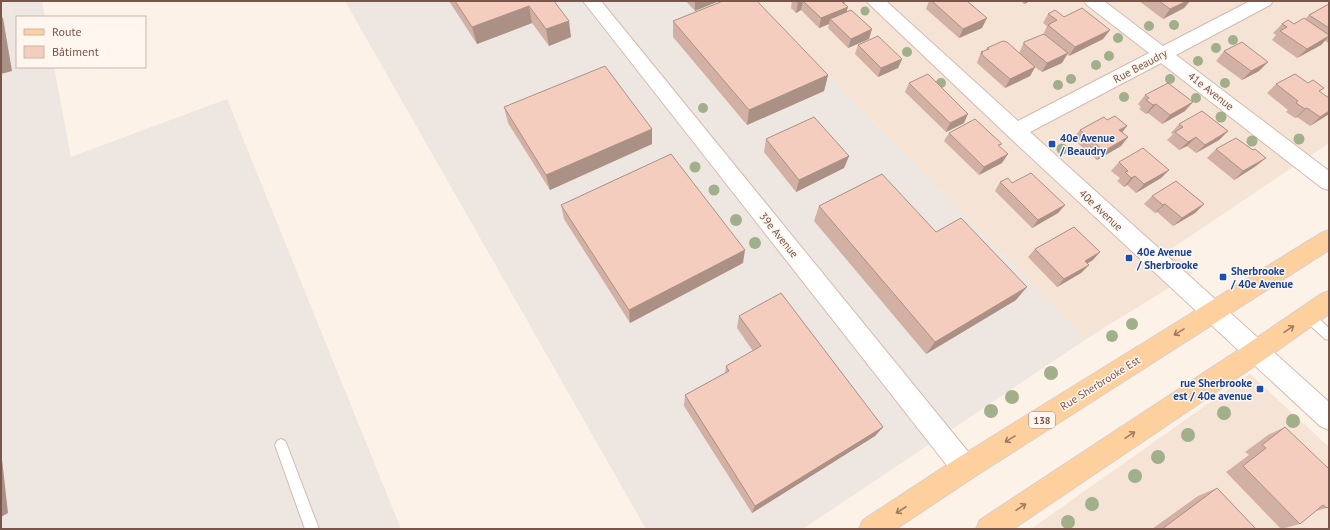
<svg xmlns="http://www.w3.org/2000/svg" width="1330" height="530" viewBox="0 0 1330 530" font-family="'PT Sans',sans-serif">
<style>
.residential{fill:#f5e3d5}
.industrial{fill:#eee6e1}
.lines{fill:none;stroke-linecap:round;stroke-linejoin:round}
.service-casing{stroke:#d3bbaf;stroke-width:2}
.minor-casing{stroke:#d3bbaf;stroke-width:2}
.primary-casing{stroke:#d9cfcc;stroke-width:2}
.service{fill:#fff;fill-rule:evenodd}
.minor{fill:#fff;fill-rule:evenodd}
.primary{fill:#fed09e;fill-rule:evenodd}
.tree{fill:#a1af8a}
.wall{fill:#d2b0a3}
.shaded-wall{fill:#ab9085}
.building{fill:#f4cdbe;stroke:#ab9085}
.oneway{stroke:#a17a63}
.transit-dot{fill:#1a4fb4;stroke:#fff7ef;stroke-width:1.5}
.labels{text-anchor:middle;stroke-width:3;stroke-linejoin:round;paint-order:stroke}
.shield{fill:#fff7ef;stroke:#a1867c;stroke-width:1}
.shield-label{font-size:10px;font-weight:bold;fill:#79554a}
.street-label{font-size:11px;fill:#79554a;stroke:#fff7ef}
.transit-label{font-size:11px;font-weight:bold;fill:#164399;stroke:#fff7ef;text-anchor:start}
</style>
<rect width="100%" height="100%" fill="#fdf2e7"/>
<path class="residential" d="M755,1H1329V143L1171,249L1193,273L1086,339Z
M1250,374L1329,447V529H1031Z"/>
<path class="industrial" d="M1,1H42L45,17H17V67H54L71,157L227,99L401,529H1Z
M345,1H755L1086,339L803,529H646Z"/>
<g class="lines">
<defs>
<path id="service" d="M1308,311L1312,312L1329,328V340L1325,339L1304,320L1302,316L1304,312Z
M281,439L285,441L287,445L319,529H305L275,445L277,441Z"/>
<path id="minor" d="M583,1H601L974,459L978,468L974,477L965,481L956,477Z
M866,1H886L1018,121L1149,53L1087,5L1084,1H1104L1163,46L1250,1H1273L1270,5L1176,55L1329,171V190L1322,188L1161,63L1030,132L1329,402V430L1320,426L1008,136Z"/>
<path id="primary" d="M1329,230V250L974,477L896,529H859L863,520L956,459L1321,233Z
M1329,291V314L1265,359L1013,529H976L980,520L1249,343L1321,294Z"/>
</defs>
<use href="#service" class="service-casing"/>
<use href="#minor" class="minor-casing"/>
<use href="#primary" class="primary-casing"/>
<use href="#service" class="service"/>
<use href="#minor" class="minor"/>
<use href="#primary" class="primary"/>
</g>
<g class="tree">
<circle cx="865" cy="11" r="4.5"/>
<circle cx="1174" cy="25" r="5"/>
<circle cx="1149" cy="26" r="5"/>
<circle cx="1118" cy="38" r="5"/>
<circle cx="1233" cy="40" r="5"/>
<circle cx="1216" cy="48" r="5"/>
<circle cx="907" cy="52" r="5"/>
<circle cx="1109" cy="56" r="5"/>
<circle cx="1198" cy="61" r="5"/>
<circle cx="1096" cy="65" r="5"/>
<circle cx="1071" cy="79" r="5"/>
<circle cx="1170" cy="79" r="5"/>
<circle cx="941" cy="83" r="5"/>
<circle cx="1225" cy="83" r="5"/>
<circle cx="1058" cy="85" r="5"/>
<circle cx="1124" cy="97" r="5"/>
<circle cx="1196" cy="98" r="5"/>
<circle cx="703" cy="108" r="5"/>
<circle cx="1221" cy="117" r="5.5"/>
<circle cx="1299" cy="139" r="5.5"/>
<circle cx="1252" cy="141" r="5.5"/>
<circle cx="1062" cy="149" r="5.5"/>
<circle cx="695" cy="167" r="5.5"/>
<circle cx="714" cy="190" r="5.5"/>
<circle cx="736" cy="220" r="6"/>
<circle cx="755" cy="243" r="6"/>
<circle cx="1132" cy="324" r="6"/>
<circle cx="1112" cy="336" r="6"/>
<circle cx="1051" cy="373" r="7"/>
<circle cx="1012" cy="397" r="7"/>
<circle cx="991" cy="411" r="7"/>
<circle cx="1224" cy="413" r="7"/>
<circle cx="1293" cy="421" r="7"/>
<circle cx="1188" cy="435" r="7"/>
<circle cx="1158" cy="457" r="7"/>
<circle cx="1135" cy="476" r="7"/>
<circle cx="1092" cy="504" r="7"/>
<circle cx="1068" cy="522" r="7"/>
</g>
<path class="wall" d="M449,1H554L571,37L549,46L532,23L477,44Z
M686,1H719L695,11Z
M792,1H845L844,3L847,11L869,39L848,48L828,28L829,24L819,28L801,10L796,13L791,8Z
M929,1H967L982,28L959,38L926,9Z
M1021,1H1030L1024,4Z
M1139,1H1190L1184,8L1163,19Z
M1329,4V43L1325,41L1321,45L1297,58L1272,40L1276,35L1273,33L1282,24H1294L1305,19L1309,15Z
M1048,14L1064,17L1110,30L1103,39L1069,56L1067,54L1062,63L1042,72L1035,67L1030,76L1005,88L977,63L981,52L986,50L987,48L1019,53L1024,42L1043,35L1047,26L1043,23Z
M673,21L828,75L824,91L747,125L673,37Z
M858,45L902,59L898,68L878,77L855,54Z
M1224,51L1259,71L1242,80L1216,61Z
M909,83L964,123L946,132L905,92Z
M1276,84L1320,92L1329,114L1310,126L1297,117L1295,118L1286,112L1288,110L1267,93Z
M1145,95L1185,111L1162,124L1148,113L1146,114L1139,109L1141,107L1138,104Z
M504,107L652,144L550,190L508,123Z
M1107,120L1127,126L1122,132L1128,137L1121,146L1097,160L1073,139L1080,130Z
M1179,124L1228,131L1219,140L1196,153L1187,146L1179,150L1167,140L1173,134L1171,133Z
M949,133L1002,163L979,175L944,141Z
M766,139L849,156L844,168L796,192L764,152Z
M1216,149L1253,150L1256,166L1234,180L1207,158Z
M1119,162L1169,170L1161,178L1136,193L1127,185L1124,187L1117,181L1120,178L1111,171Z
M1000,182L1012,183L1065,205L1058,213L1032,228L995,191Z
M1152,196L1204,204L1195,213L1173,226L1157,212L1155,213L1144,204Z
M561,205L743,263L630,323L564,219Z
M819,206L936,232L1016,300L926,354L814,221Z
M1035,249L1093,260L1087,263L1089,265L1081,273L1057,287L1028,257Z
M739,316L883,427L875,436L752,513L684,406L685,395L725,373L726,366L753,351L737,328Z
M1285,427L1327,508L1316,511L1300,524L1281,529L1226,472L1249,455L1245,452L1268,435Z
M1217,488L1256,529H1152L1198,496Z"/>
<path class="shaded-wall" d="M695,1H719L695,11Z
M803,1L801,10L796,13L798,3Z
M845,1L842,9L848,7L845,17L830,19L829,24L819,28L821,18Z
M1026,1H1030L1024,4Z
M1187,1H1190L1184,8L1163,19L1170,9Z
M529,6L532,23L477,44L472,27Z
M1,16L3,18L12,71L1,74Z
M987,18L982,28L959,38L963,29Z
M569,21L571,37L549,46L546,29Z
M872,29L869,39L848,48L851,39Z
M1110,30L1103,39L1069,56L1075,47Z
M1329,36L1321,45L1297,58L1307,49Z
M1068,53L1062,63L1042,72L1047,63Z
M902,59L898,68L878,77L881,68Z
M1268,62L1259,71L1242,80L1251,71Z
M1035,67L1030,76L1005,88L1010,79Z
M828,75L824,91L747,125L749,110Z
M1193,102L1185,111L1162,124L1170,115Z
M1156,104L1148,113L1146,114L1153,105Z
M1307,108L1297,117L1295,118L1305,109Z
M1329,111V114L1310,126L1320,117Z
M968,114L964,123L946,132L950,123Z
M1127,126L1120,135L1119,130Z
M652,129V144L550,190L546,175Z
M1228,131L1219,140L1196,153L1205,145Z
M1128,137L1121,146L1097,160L1104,151Z
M1196,137L1187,146L1179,150L1188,142Z
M1008,154L1002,163L979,175L984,167Z
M849,156L844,168L796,192L799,180Z
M1266,158L1256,166L1234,180L1243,171Z
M1169,170L1161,178L1136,193L1144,184Z
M1135,176L1127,185L1124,187L1131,178Z
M1165,204L1157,212L1155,213L1163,205Z
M1204,204L1195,213L1173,226L1182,218Z
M1065,205L1058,213L1032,228L1038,220Z
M745,250L743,263L630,323L629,310Z
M1100,252L1093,260L1078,269L1085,261Z
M1089,265L1081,273L1057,287L1064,279Z
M1027,287L1016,300L926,354L935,342Z
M883,427L875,436L752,513L755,506Z
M1,450L8,513L1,517Z"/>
<path class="building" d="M455,1H554L569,21L546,29L529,6L472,27Z
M723,1H757L828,75L749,110L673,21Z
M796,1H803L798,3Z
M803,1H844L842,2L848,7L821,18Z
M932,1H967L987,18L963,29Z
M1159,1H1187L1170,9Z
M1329,4V28L1309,15Z
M1082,8L1110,30L1075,47L1048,25L1057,20L1048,14L1055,10L1064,17Z
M851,10L872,29L851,39L830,19Z
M1304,18L1329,35V36L1307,49L1280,31L1287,27L1282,24L1288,20L1294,24Z
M1044,34L1068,53L1047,63L1024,44V42Z
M878,36L902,59L881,68L858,45Z
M1003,41L1007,42L1035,67L1010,79L981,54L983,53L981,52L989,49L987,48Z
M1242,42L1268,62L1251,71L1224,51Z
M605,66L652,129L546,175L504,107Z
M928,74L968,114L950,123L909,83Z
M1295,74L1308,83L1313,80L1324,88L1319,91L1329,98V111L1320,117L1307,108L1305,109L1296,103L1298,101L1276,84Z
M1168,83L1193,102L1170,115L1156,104L1153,105L1146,100L1149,98L1145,95Z
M1202,111L1228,131L1205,145L1196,137L1188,142L1175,132L1183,127L1179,124Z
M1115,116L1127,126L1119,130L1128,137L1104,151L1080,130L1104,117L1107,120Z
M814,117L849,156L799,180L766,139Z
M975,119L1002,144L998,145L1008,154L984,167L949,133Z
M1236,138L1253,150L1255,149L1266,158L1243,171L1216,149Z
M1143,148L1169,170L1144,184L1135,176L1131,178L1125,172L1128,171L1119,162Z
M671,154L745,250L629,310L561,205Z
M1031,173L1065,205L1038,220L1000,182L1008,178L1012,183Z
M882,174L936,232L961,218L1027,287L935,342L819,206Z
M1176,181L1204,204L1182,218L1165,204L1163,205L1152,196Z
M1074,227L1100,252L1085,261L1089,265L1064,279L1035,249Z
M781,293L883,427L755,506L685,395L729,371L726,366L761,346L739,316Z
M1285,427L1329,469V506L1327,508L1323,505L1300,524L1243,466L1266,448L1262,445Z
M1217,488L1256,529H1162Z"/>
<defs><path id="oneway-shaft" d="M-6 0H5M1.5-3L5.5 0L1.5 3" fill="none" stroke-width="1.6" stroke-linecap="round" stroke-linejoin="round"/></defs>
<g class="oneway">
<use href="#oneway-shaft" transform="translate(1289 329) rotate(-34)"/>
<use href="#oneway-shaft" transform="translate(1179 332) rotate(148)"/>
<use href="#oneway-shaft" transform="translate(1130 435) rotate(-34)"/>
<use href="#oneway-shaft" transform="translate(1010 439) rotate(148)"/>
<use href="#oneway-shaft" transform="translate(1021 507) rotate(-34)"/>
<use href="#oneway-shaft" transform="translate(901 510) rotate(147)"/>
</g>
<g class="transit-dot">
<rect x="1048" y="140" width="8" height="8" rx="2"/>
<rect x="1125" y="254" width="8" height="8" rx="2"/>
<rect x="1219" y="273" width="8" height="8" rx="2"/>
<rect x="1256" y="385" width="8" height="8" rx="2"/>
</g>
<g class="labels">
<rect class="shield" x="1029" y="412" width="26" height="16" rx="3"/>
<g class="shield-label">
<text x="1042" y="424">138</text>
</g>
<g class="street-label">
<text transform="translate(1140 66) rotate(-28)" y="4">Rue Beaudry</text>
<text transform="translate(1211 91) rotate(38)" y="4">41e Avenue</text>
<text transform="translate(1101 210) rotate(43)" y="4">40e Avenue</text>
<text transform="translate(779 235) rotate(51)" y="4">39e Avenue</text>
<text transform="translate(1100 383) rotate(-32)" y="4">Rue Sherbrooke Est</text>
</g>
<g class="transit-label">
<text x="1060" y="142">40e Avenue<tspan x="1060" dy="13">/ Beaudry</tspan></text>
<text x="1137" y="256">40e Avenue<tspan x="1137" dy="13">/ Sherbrooke</tspan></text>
<text x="1231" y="275">Sherbrooke<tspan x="1231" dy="13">/ 40e Avenue</tspan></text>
<text x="1252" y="387" text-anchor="end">rue Sherbrooke<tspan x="1252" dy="13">est / 40e avenue</tspan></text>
</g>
</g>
<rect width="1330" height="530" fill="none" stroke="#79554a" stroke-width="4"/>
<rect x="16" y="16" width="130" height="52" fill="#fff7ef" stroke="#c9b6ad"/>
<rect x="24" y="29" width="20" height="6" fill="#fed09e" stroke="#c9b6ad"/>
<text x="52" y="36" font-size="12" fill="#79554a">Route</text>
<rect x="24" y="46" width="20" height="12" fill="#f4cdbe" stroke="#c9b6ad"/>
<text x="52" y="56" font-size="12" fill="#79554a">Bâtiment</text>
</svg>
